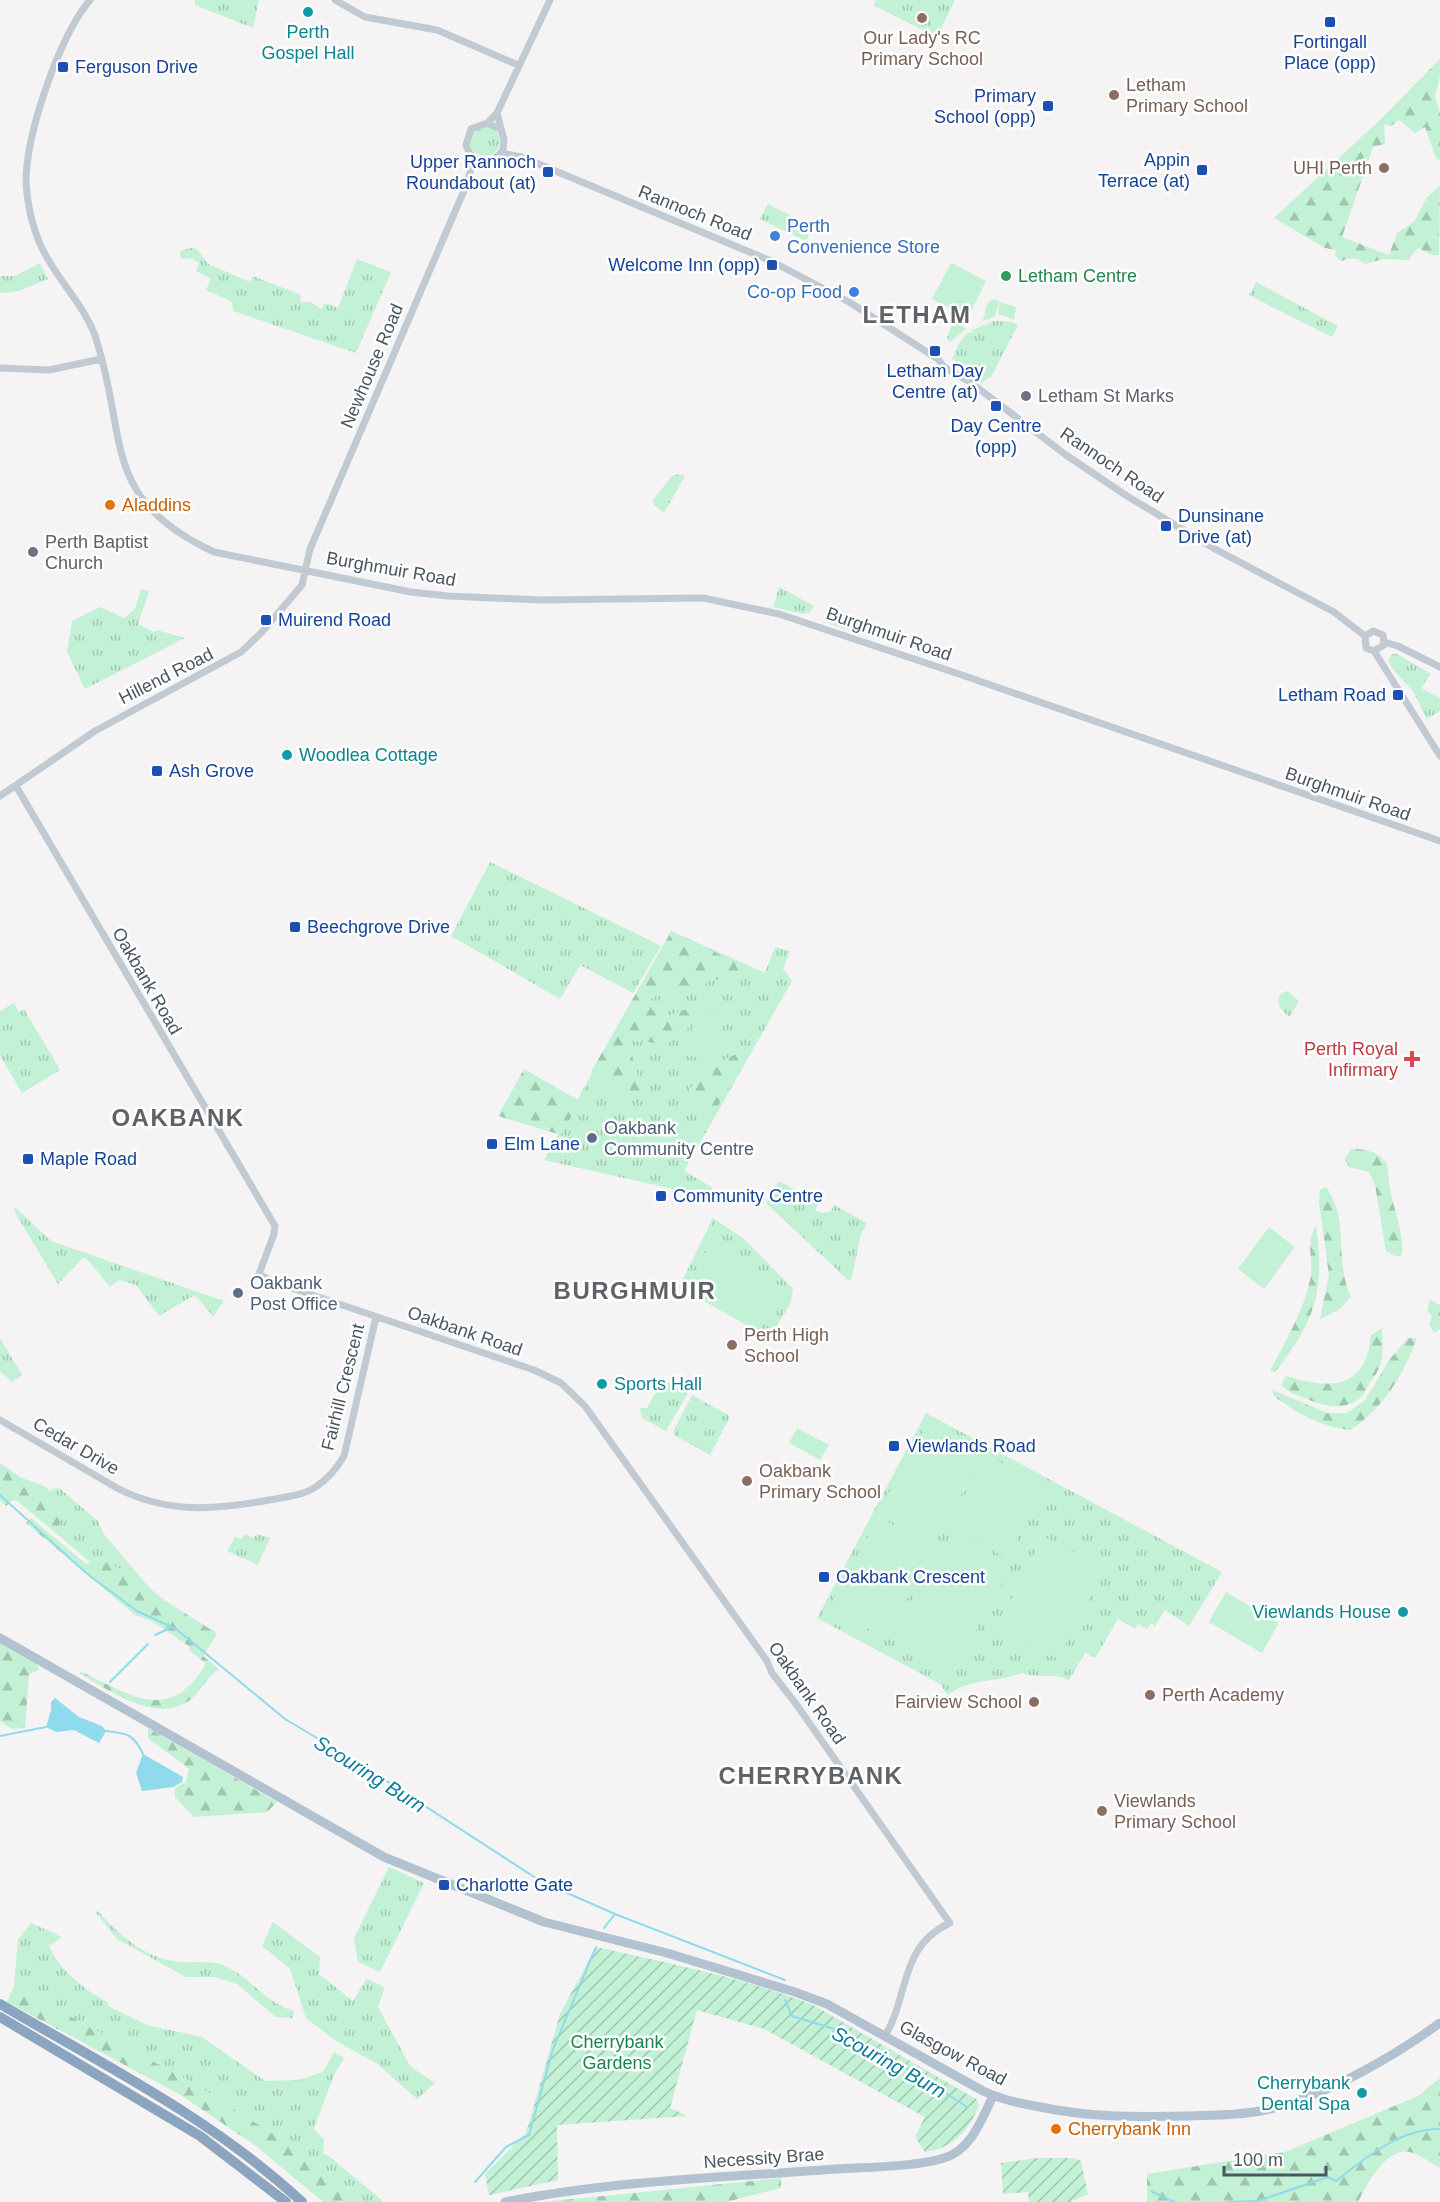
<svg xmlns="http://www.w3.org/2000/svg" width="1440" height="2202" viewBox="0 0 1440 2202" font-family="Arial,sans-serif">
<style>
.grass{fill:url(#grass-tufts)}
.forest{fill:url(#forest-firs)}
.garden{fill:url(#garden-furrows)}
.pitch{fill:#c3f1d5}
.water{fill:#90daee}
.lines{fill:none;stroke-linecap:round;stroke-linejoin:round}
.stream{stroke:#90daee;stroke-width:2}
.minor{stroke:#c1cad2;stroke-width:7}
.major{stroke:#b3c2d1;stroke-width:9}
.highway{stroke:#8ba5c1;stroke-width:10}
.culture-dot{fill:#0f9aa8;stroke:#fff;stroke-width:2}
.education-dot{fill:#8d6e63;stroke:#fff;stroke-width:2}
.transit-dot{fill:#1a4fb4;stroke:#fff;stroke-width:2}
.shop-dot{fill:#3f7fe0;stroke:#fff;stroke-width:2}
.leisure-dot{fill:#2e9e5b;stroke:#fff;stroke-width:2}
.worship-dot{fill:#6b7280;stroke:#fff;stroke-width:2}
.food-dot{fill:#e8710a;stroke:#fff;stroke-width:2}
.health-dot{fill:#e0444e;stroke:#fff;stroke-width:2}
.service-dot{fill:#5c6f8a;stroke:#fff;stroke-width:2}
.labels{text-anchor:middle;stroke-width:5;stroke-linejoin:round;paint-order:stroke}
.culture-label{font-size:18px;fill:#0d838f;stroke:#fff;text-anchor:start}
.education-label{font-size:18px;fill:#785e54;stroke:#fff;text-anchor:start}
.transit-label{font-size:18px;fill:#164399;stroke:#fff;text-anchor:start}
.street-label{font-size:18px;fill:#4a5661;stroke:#fff}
.shop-label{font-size:18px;fill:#366cbe;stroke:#fff;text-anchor:start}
.leisure-label{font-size:18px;fill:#27864d;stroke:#fff;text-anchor:start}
.worship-label{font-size:18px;fill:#5b616d;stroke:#fff;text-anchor:start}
.food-label{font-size:18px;fill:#c56008;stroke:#fff;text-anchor:start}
.health-label{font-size:18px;fill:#be3a42;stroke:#fff;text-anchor:end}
.service-label{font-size:18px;fill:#4e5e75;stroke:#fff;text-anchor:start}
.park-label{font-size:18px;fill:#17864f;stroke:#fff}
.water-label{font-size:20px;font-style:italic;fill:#0c7c9b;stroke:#fff}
.district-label{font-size:24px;font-weight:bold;letter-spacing:1.5px;fill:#5f6368;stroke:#fff}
</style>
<defs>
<pattern id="grass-tufts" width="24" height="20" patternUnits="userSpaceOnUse" patternTransform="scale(1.5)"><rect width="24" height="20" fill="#c3f1d5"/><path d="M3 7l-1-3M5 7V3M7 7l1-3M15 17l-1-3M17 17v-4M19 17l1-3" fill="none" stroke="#a0c6b0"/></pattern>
<pattern id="forest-firs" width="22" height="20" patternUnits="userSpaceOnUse" patternTransform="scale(1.5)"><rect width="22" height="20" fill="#c3f1d5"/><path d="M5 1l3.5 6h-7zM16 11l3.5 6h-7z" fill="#a0c6b0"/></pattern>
<pattern id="garden-furrows" width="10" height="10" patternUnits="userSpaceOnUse" patternTransform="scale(1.5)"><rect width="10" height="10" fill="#c3f1d5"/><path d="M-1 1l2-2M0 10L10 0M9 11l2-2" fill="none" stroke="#a0c6b0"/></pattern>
</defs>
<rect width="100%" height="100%" fill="#f5f3f3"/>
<path class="grass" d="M195,0H259L253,28L195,5Z
M876,0H955L940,31L933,35L873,5Z
M470 141a15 15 0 1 1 30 0a15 15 0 1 1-30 0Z
M768,204L813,227L806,241L760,219Z
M191,248L197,249L208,264L250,282L253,276L301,295L300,302H311L321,309L325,303L338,308L357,259L391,272L356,353L233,311L232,302L206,290L211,279L196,271L199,263L191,258L181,259L180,251Z
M40,263L48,279L19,291L0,293V276H15Z
M1256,282L1338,326L1332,337L1249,295Z
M995,299L1000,302C992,315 1002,316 982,321C988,312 982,303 995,299Z
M994,321L1012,322L1018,325L991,377L981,383L952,359L959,343L967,333L975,332L970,331Z
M956,324H961L966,329L950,342L947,338L951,327Z
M678,474L685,476L664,513L654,505L653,500L672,476Z
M779,587L814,606L810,612L803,614L773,607Z
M141,589L149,591L138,624L154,632L157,630L185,638L85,689L67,652L72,621L100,607L124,618L135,609Z
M827,611L853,624L851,631L828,623L825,618Z
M1392,654H1397L1431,674L1421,688L1440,698V711L1427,719C1421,710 1418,699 1413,692C1405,681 1394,674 1388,660Z
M490,862L661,946L633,993L580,965L560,999L451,936Z
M671,931L765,973L775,947L790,951L783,969L792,981L684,1171L713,1188L708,1196L701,1198L677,1190L544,1160Z
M1287,991L1299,1001L1290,1017C1281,1010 1275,1005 1281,994Z
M14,1003L19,1012L24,1009L60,1070L22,1093L0,1056V1011Z
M779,1181L819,1202L815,1210L822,1213L831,1211L834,1205L867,1223L861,1234L852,1277L849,1281L766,1203Z
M16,1208L51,1241L224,1301L213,1317L197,1297L193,1296L159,1316L136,1285L119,1280L110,1287L88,1260L83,1258L58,1284L13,1209Z
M713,1218L744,1239L793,1289L791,1302L770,1338L679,1287Z
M0,1338L22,1375L12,1382L0,1371Z
M663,1380L688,1393L666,1431L642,1418L640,1408H647Z
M692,1395L728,1415L729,1419L710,1455L674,1435V1430Z
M926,1413L1222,1572L1189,1626L1165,1610L1155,1626L1151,1623L1147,1629L1138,1624L1135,1629L1118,1619L1095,1658L1085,1653L1069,1680C1053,1672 1039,1679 1022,1673C997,1683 971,1677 948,1695L940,1684L817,1618Z
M58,1487L98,1521L103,1533L158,1598L216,1632L210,1641L132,1597L9,1494H44Z
M244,1534L254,1538L256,1534L270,1538L258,1565L227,1551L235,1537L242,1539Z
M389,1867L424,1883L380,1972L358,1962L354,1938Z
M98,1911C120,1936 145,1958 179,1962C193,1963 212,1960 225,1966C250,1977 268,2005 294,2011L293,2018L276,2017L237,1984L214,1977H186L117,1939L96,1913Z
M273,1922L320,1957L319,1974L353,2001L366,1979L385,1987L378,2007L410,2066L435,2083L417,2099L376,2063L336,2041L306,2018L290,1969L262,1946Z
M31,1923L62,1937L49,1946C60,1971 85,1990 109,2003L108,2006L147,2025L202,2037L265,2081L298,2080L323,2072L334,2052L344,2058L333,2077L314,2129L324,2139L323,2154L329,2156L384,2202H364L295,2148L193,2083L14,1986L18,1940Z"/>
<path class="forest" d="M1440,59V76L1435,96L1440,114V161L1436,158L1425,127L1415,133L1399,120L1391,126L1384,125L1385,144L1373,147L1342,237L1389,255L1397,233L1415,221L1427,197L1440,186L1439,255H1432L1418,248L1408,260L1383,259L1365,264C1358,258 1351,256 1342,261L1335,256L1336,250L1325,248L1274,218L1382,118Z
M671,932L747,967L744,973L731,979L710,980L700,988L664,986L663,991L650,1000L652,1010L663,1011L667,1016L692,1007C695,1033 670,1050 646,1041V1035L637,1042L632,1041L629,1045L641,1087L640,1092L635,1096L628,1097L612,1091L591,1072Z
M738,1053H746L747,1057L718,1106L695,1107L691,1104L689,1090L705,1069Z
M524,1069L580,1101L561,1135L498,1116Z
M1351,1149C1364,1149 1375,1150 1385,1161C1389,1166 1388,1176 1389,1183C1391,1203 1407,1239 1401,1256H1395L1386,1251L1375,1185L1369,1172L1349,1167L1345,1159Z
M1326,1187C1350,1219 1334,1262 1351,1297L1340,1309L1320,1319L1329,1275L1319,1202L1320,1190Z
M1316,1225C1325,1291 1316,1320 1275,1372L1270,1371C1285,1342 1303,1312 1310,1280C1315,1258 1304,1247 1316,1225Z
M1430,1300L1440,1305V1329L1434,1333L1429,1324L1432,1317L1427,1310Z
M1382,1328C1383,1353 1385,1364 1369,1384C1366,1388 1365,1393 1362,1396C1346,1411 1327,1407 1309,1400C1299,1396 1289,1393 1281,1385L1286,1376C1329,1389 1366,1391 1371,1335Z
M1408,1338H1417C1403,1376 1384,1407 1351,1430C1323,1428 1294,1412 1273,1395V1390L1327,1413H1347L1365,1400L1390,1359Z
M0,1463L20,1477L46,1487L64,1512L57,1531L23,1503L13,1500L6,1506L0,1501Z
M31,1518L86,1564L97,1558L138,1577L160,1597L217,1634L203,1656L219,1669C207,1677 201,1691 190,1700C156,1725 110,1690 80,1674V1671C131,1695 169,1725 206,1664L189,1650L190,1647L150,1620L135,1615L26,1523Z
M0,1643L38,1665L39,1670L29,1674L25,1728L12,1729L0,1721Z
M148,1728L277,1802L267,1812L194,1817L175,1797V1788L186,1782L189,1769L148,1738Z
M14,1986L193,2083L295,2148L364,2202H323L256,2146L179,2094L7,2002Z
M1440,2078V2168C1431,2163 1420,2155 1410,2152C1386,2146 1366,2186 1358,2202H1147V2174L1285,2152L1418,2096Z
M781,2178V2188L726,2202H543Z"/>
<path class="garden" d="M596,1947C667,1963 746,1978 813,2005L976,2099L979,2105C969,2131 953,2148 925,2152L915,2137L925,2117L764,2029L697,2010L670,2108L688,2116L557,2125L558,2180L489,2195L485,2174L526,2133L560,2014Z
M1038,2158H1074L1081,2161L1088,2194L1070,2202H1029L1028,2192L1003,2194L1001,2163Z"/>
<path class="pitch" d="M951,263L986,281L968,317L932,299Z
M1000,302L1016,307L1014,320L998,314Z
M697,1007L725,1014L714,1061L686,1055Z
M1269,1227L1295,1247L1264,1289L1238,1269Z
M708,1248L783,1287L761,1329L687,1290Z
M927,1424L983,1456L933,1545L877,1514Z
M797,1428L829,1445L820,1460L789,1443Z
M987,1454L1044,1489L1006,1558L949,1524Z
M879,1517L935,1549L885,1638L829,1607Z
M1043,1536L1105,1568L1058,1659L997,1628Z
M949,1537L1009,1570L954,1671L894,1638Z
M1226,1592L1279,1623L1262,1653L1209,1622Z"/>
<path class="water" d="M55,1698L79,1717L102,1726L106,1731L99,1743L74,1730L56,1732L46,1727L51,1710V1702Z
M143,1754L183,1777L182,1782L173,1787L142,1791L136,1773Z"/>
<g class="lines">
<path class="stream" d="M0,1495L86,1573L137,1611L176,1629L285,1719L354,1760L542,1882L615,1914L785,1980
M155,1635L166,1630L168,1624
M110,1682L148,1644
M106,1731C126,1733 134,1734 143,1754
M0,1736L46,1727
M604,1928L615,1914
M785,2000L792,2016L841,2031L924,2079L967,2107
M475,2182L506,2147L529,2135L553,2049L596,1947
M1151,2191L1174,2202
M1228,2202L1258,2201L1328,2177L1336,2181C1365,2158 1401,2128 1440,2129"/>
<path class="minor" d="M90,0C59,37 26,134 26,182C27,203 32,225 40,244C55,279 87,306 97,342C128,441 101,499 214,552L411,592L448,596L540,600L703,598L779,614L962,675L1440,841
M335,0L365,17L437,30L518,65
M497,113L504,140L503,150C492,166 472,164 466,145L471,129L487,123L500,129
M487,123L497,113L550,0
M500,155L507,154L522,157L771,261L849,302L938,359L944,367L970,382L1066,455L1127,496L1215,549L1334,612L1365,636
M0,368L49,370L101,359
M1365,636L1366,648L1374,651L1440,756
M1365,636L1373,631L1383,635L1384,645L1374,651
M1384,642L1398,646L1440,667
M16,786L275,1226L274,1234L259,1274L274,1282L534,1370L561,1383L585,1406L767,1661L772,1673L796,1704L947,1919L950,1923C899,1946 909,1997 885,2036
M0,796L95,731L241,652L262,632L302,585L310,549L466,186L472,166L471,156
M0,1420L117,1488C167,1514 215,1510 269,1500C285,1497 303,1496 317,1486C329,1478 337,1468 344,1456L376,1317"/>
<path class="major" d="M0,1638L384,1857L544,1922L667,1953L795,1992L827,2004L983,2091C1000,2099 1017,2103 1035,2106C1092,2118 1132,2117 1189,2116C1216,2115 1244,2115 1270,2109C1327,2095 1393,2057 1440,2023
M505,2202C609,2181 716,2178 822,2170C855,2167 913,2168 944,2158C971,2150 982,2119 993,2096"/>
<path class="highway" d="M0,2004C104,2065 213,2119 302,2202
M0,2017L200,2136L286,2202"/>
</g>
<g class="culture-dot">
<circle cx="308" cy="12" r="6"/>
<circle cx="287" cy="755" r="6"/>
<circle cx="602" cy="1384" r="6"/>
<circle cx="1403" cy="1612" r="6"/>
<circle cx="1362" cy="2093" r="6"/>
</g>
<g class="education-dot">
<circle cx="922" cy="18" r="6"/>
<circle cx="1114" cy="95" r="6"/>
<circle cx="1384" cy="168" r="6"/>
<circle cx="732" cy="1345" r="6"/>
<circle cx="747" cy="1481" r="6"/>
<circle cx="1150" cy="1695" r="6"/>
<circle cx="1034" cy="1702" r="6"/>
<circle cx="1102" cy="1811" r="6"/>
</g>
<g class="transit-dot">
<rect x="1324" y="16" width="12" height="12" rx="3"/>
<rect x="57" y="61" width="12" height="12" rx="3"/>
<rect x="1042" y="100" width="12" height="12" rx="3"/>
<rect x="1196" y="164" width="12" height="12" rx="3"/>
<rect x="542" y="166" width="12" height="12" rx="3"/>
<rect x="766" y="259" width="12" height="12" rx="3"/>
<rect x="929" y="345" width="12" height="12" rx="3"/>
<rect x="990" y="400" width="12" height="12" rx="3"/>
<rect x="1160" y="520" width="12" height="12" rx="3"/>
<rect x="260" y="614" width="12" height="12" rx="3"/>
<rect x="1392" y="689" width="12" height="12" rx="3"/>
<rect x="151" y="765" width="12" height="12" rx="3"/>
<rect x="289" y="921" width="12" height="12" rx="3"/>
<rect x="486" y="1138" width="12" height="12" rx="3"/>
<rect x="22" y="1153" width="12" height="12" rx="3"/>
<rect x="655" y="1190" width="12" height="12" rx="3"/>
<rect x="888" y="1440" width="12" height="12" rx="3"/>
<rect x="818" y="1571" width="12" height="12" rx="3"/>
<rect x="438" y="1879" width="12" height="12" rx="3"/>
</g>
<g class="shop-dot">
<circle cx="775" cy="236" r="6"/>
<circle cx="854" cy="292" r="6"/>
</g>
<circle class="leisure-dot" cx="1006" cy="276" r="6"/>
<g class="worship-dot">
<circle cx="1026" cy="396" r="6"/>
<circle cx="33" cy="552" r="6"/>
</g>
<g class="food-dot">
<circle cx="110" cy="505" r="6"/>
<circle cx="1056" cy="2129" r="6"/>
</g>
<path class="health-dot" d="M1409 1050h6v6h6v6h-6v6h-6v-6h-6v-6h6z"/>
<g class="service-dot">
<circle cx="592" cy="1138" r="6"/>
<circle cx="238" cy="1293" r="6"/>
</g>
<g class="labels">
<g class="culture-label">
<text x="308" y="38" text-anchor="middle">Perth<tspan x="308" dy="21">Gospel Hall</tspan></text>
<text x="299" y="761">Woodlea Cottage</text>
<text x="614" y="1390">Sports Hall</text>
<text x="1391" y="1618" text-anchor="end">Viewlands House</text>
<text x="1350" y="2089" text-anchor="end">Cherrybank<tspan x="1350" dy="21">Dental Spa</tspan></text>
</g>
<g class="education-label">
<text x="922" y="44" text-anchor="middle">Our Lady's RC<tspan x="922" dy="21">Primary School</tspan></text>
<text x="1126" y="91">Letham<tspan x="1126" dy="21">Primary School</tspan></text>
<text x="1372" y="174" text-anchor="end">UHI Perth</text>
<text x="744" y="1341">Perth High<tspan x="744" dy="21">School</tspan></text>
<text x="759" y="1477">Oakbank<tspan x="759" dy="21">Primary School</tspan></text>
<text x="1162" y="1701">Perth Academy</text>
<text x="1022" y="1708" text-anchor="end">Fairview School</text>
<text x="1114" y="1807">Viewlands<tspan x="1114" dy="21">Primary School</tspan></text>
</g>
<g class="transit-label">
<text x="1330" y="48" text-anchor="middle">Fortingall<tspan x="1330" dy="21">Place (opp)</tspan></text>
<text x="75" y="73">Ferguson Drive</text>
<text x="1036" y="102" text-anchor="end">Primary<tspan x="1036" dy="21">School (opp)</tspan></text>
<text x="1190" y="166" text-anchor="end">Appin<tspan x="1190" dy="21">Terrace (at)</tspan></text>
<text x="536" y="168" text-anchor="end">Upper Rannoch<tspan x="536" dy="21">Roundabout (at)</tspan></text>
<text x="760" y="271" text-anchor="end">Welcome Inn (opp)</text>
<text x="935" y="377" text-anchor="middle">Letham Day<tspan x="935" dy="21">Centre (at)</tspan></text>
<text x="996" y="432" text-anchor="middle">Day Centre<tspan x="996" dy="21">(opp)</tspan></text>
<text x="1178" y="522">Dunsinane<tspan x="1178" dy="21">Drive (at)</tspan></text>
<text x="278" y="626">Muirend Road</text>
<text x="1386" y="701" text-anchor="end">Letham Road</text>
<text x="169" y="777">Ash Grove</text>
<text x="307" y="933">Beechgrove Drive</text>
<text x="504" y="1150">Elm Lane</text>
<text x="40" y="1165">Maple Road</text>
<text x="673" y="1202">Community Centre</text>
<text x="906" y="1452">Viewlands Road</text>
<text x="836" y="1583">Oakbank Crescent</text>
<text x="456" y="1891">Charlotte Gate</text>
</g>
<g class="street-label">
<text transform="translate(695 213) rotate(22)" y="6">Rannoch Road</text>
<text transform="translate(372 366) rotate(-67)" y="6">Newhouse Road</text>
<text transform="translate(1112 465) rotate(34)" y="6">Rannoch Road</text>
<text transform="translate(391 569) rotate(10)" y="6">Burghmuir Road</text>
<text transform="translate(889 634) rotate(19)" y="6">Burghmuir Road</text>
<text transform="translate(166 676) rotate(-27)" y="6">Hillend Road</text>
<text transform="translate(1348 794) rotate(19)" y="6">Burghmuir Road</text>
<text transform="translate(147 981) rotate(60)" y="6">Oakbank Road</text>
<text transform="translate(465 1331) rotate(19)" y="6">Oakbank Road</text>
<text transform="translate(343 1387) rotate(-76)" y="6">Fairhill Crescent</text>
<text transform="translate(76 1446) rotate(30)" y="6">Cedar Drive</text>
<text transform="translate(807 1693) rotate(55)" y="6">Oakbank Road</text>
<text transform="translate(953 2053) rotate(28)" y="6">Glasgow Road</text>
<text transform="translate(764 2158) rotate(-4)" y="6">Necessity Brae</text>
</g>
<g class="shop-label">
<text x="787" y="232">Perth<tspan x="787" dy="21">Convenience Store</tspan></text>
<text x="842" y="298" text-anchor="end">Co-op Food</text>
</g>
<g class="leisure-label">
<text x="1018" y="282">Letham Centre</text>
</g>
<g class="worship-label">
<text x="1038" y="402">Letham St Marks</text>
<text x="45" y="548">Perth Baptist<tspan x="45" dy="21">Church</tspan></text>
</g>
<g class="food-label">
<text x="122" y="511">Aladdins</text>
<text x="1068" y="2135">Cherrybank Inn</text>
</g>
<g class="health-label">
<text x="1398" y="1055">Perth Royal<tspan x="1398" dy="21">Infirmary</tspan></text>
</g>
<g class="service-label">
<text x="604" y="1134">Oakbank<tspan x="604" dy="21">Community Centre</tspan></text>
<text x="250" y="1289">Oakbank<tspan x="250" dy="21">Post Office</tspan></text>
</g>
<g class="park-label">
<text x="617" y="2048">Cherrybank<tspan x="617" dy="21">Gardens</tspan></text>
</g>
<g class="water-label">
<text transform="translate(370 1774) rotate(32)" y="7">Scouring Burn</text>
<text transform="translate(889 2062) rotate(29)" y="7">Scouring Burn</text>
</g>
<g class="district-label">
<text x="917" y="323">LETHAM</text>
<text x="178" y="1126">OAKBANK</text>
<text x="635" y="1299">BURGHMUIR</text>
<text x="811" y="1784">CHERRYBANK</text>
</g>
</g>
<path d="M1224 2166v9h102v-9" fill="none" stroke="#4a5661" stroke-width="3"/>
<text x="1233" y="2166" font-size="18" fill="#4a5661" stroke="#ffffff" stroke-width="4.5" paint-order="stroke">100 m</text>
</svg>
